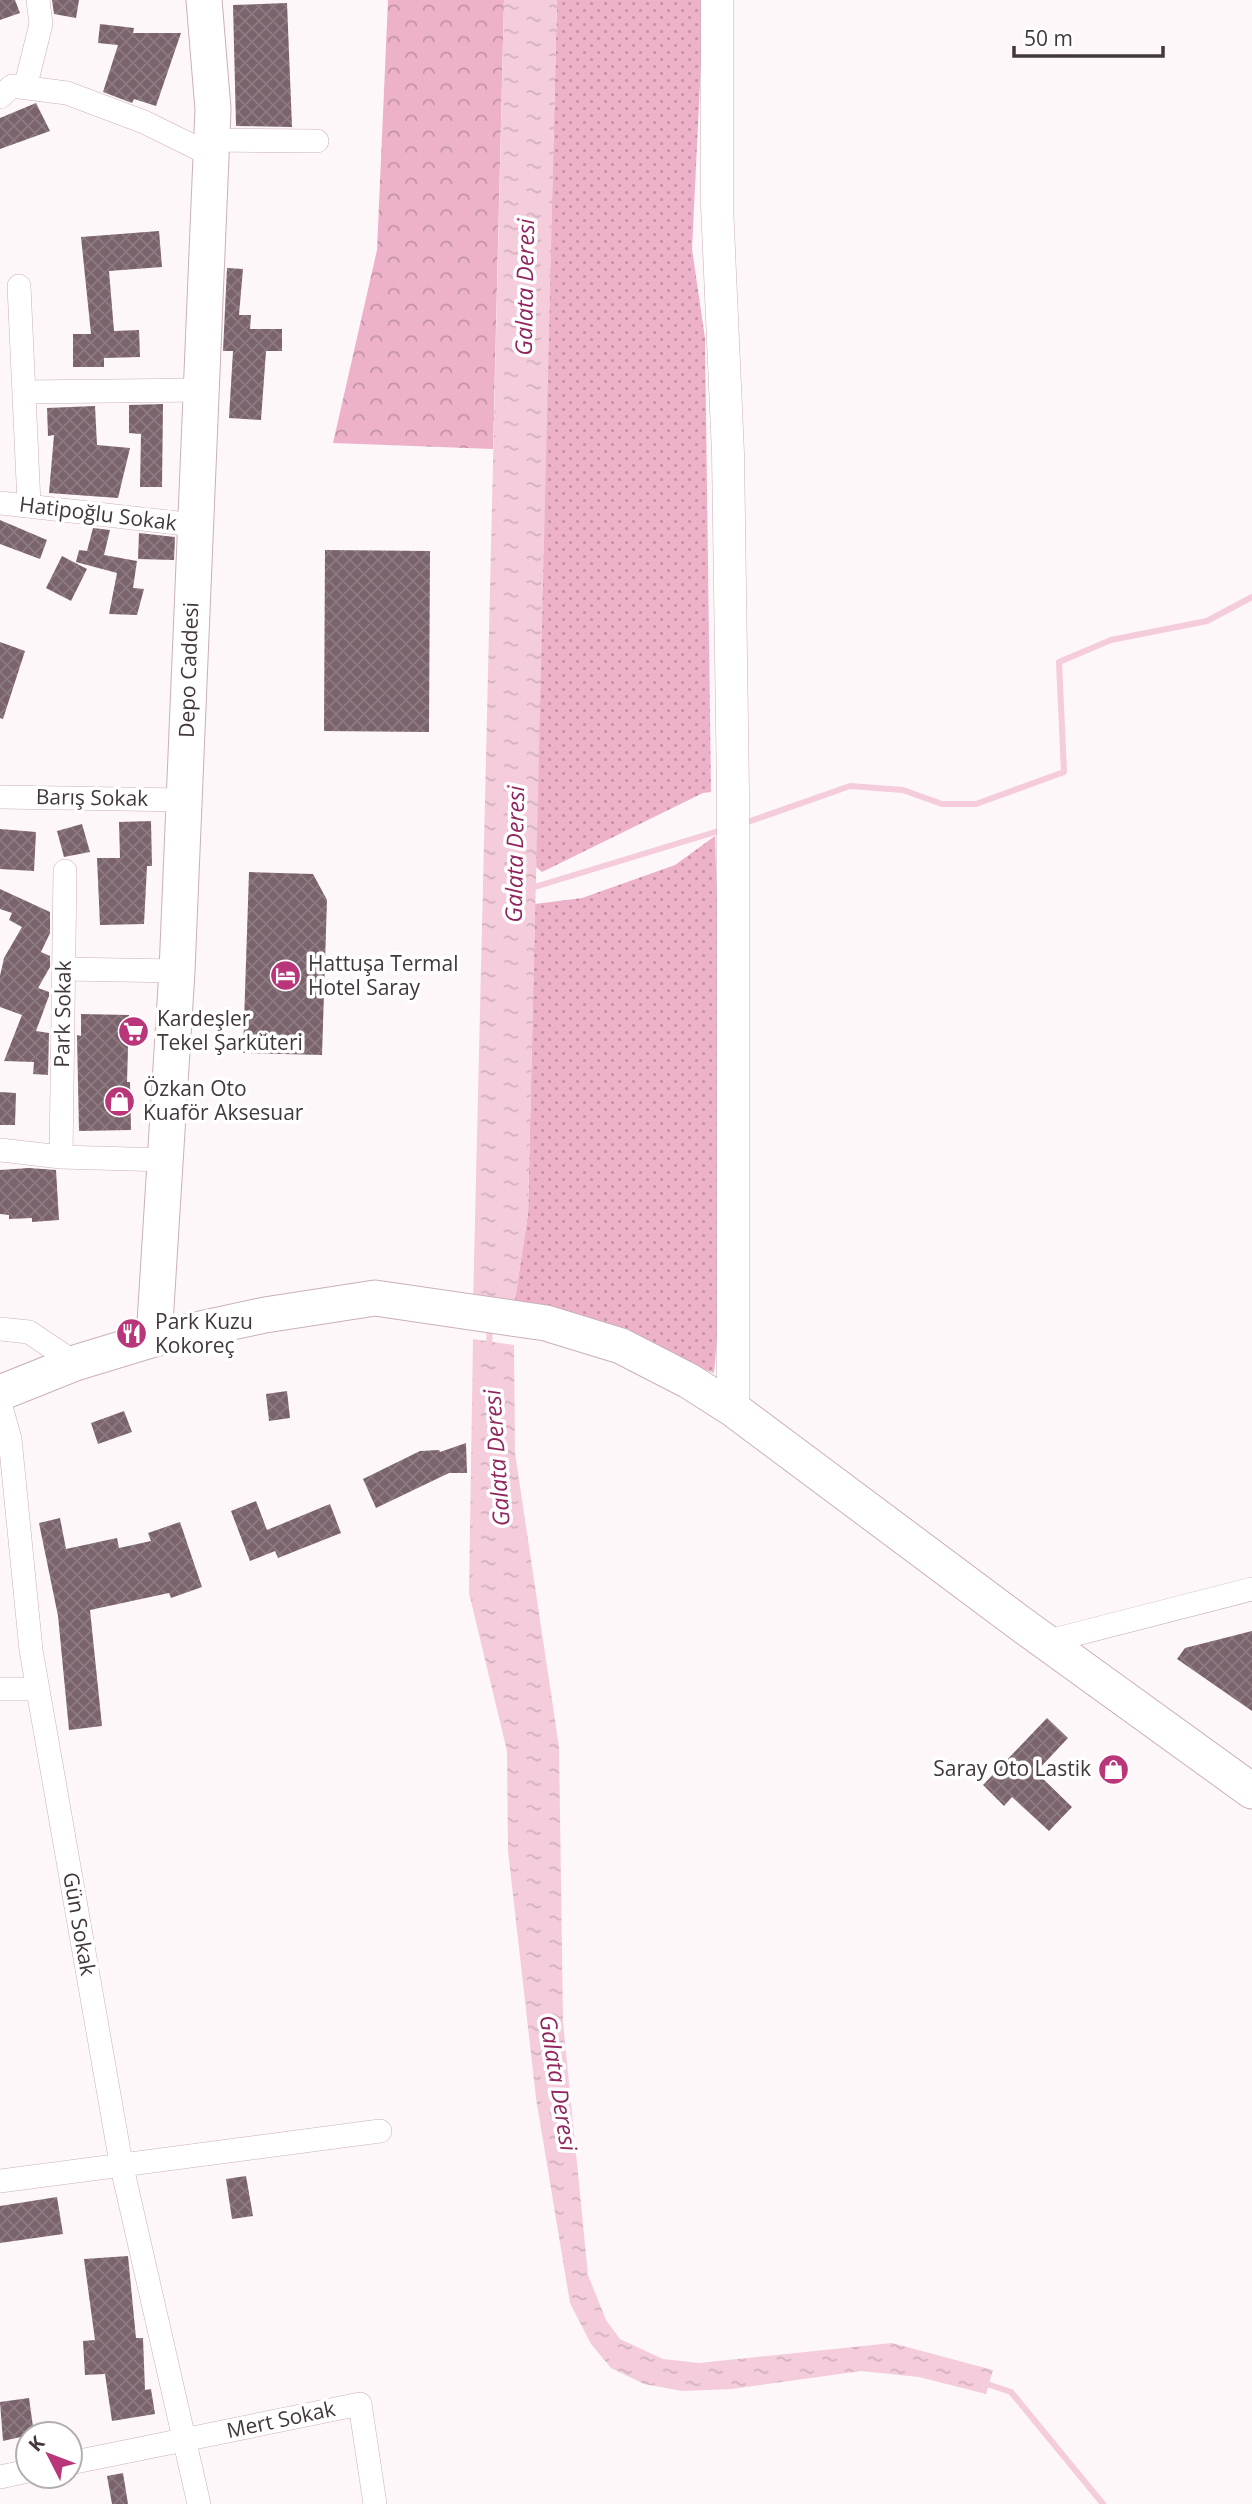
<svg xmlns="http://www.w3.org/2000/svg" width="1252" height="2504" viewBox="0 0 1252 2504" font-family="'Open Sans',sans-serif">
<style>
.grass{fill:url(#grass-dots)}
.forest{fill:url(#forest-crowns)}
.water{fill:url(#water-ripples)}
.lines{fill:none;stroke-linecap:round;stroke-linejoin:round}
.stream{stroke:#f4ccdc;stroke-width:6}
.building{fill:url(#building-cross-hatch)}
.street-casing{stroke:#cab0ba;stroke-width:24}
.secondary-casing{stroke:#cab0ba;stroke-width:33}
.primary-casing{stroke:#cab0ba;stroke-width:37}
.street{stroke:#fff;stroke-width:23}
.secondary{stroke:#fff;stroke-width:32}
.primary{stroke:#fff;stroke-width:35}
.labels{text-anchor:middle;stroke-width:7;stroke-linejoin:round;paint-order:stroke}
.street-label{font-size:21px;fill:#42383c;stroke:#fff}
.poi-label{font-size:21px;fill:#42383c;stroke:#fff;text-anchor:start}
.water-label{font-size:23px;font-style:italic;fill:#91265f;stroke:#fff}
</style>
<defs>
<pattern id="grass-dots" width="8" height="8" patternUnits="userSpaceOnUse" patternTransform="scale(1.75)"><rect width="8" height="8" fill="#edb2ca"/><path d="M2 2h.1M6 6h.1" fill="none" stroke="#c292a5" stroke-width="1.8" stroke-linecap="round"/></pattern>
<pattern id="forest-crowns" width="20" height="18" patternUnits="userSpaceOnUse" patternTransform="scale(1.75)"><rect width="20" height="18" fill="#edb2ca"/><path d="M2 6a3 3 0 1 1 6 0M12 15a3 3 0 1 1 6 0" fill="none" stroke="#c292a5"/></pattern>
<pattern id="water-ripples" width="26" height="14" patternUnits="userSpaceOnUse" patternTransform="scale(1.75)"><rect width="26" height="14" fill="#f4ccdc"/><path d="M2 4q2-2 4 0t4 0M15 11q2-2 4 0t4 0" fill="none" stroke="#d2b0be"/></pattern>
<pattern id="building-cross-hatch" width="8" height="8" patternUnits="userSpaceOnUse" patternTransform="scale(1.75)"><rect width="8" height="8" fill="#7a636c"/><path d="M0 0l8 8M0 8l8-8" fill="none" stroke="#8d7b82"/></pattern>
</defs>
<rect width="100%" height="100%" fill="#fdf7f9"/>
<path class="grass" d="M557,0H704L692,249L705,338L711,792L703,793L542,872L535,866Z
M715,836L727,1223L714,1373L587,1328L513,1312L528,1214L535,904L582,898L675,865Z"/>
<path class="forest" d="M388,0H504L493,449L333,443L377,250Z"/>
<path class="water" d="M504,0H557L528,1214L513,1312L473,1305Z
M473,1339L514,1345L515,1453L559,1747L563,2022L588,2275L606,2320L620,2339L663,2359L699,2363L892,2343L993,2370L986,2394L919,2377L861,2371L732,2389L682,2391L644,2384L611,2368L591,2344L570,2303L536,2098L508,1851L507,1751L469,1593Z"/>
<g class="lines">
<path class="stream" d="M742,824L850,786L903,790L942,804H976L1064,772L1059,662L1111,640L1207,621L1252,597
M528,889L725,829
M489,1348L490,1324
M981,2382L1011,2392L1103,2504"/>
</g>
<path class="building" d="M0,0H15L20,13L0,20Z
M52,0H79L76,18L54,14Z
M287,3L292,127L236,126L233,5Z
M100,24L134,28L133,33H181L156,106L134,99L132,103L103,92L118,45L98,43Z
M36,103L50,131L0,149V118Z
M159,231L162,267L109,271L114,331L139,330L140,357L104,358V367H73V334H91L81,237Z
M227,268L243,269L239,315H251L250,329H282V351H266L261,420L229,418L233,351H223Z
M163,404L162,487H140L141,434L129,433V405Z
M95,406L97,445L130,448L118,498L49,493L54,435L48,436L47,408Z
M0,520L47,540L40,559L0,544Z
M93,528L110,530L104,555L137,561L133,588L144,589L137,615L109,614L117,573L76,562L79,550L87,551Z
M139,533L175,537L174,560L138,559Z
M325,550L430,551L429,732L324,731Z
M62,556L87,569L71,601L46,588Z
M0,642L25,651L3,719L0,718Z
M151,821L152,866H147L144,924L100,925L97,858H120L119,822Z
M82,824L90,852L64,857L57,831Z
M0,829L36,832L34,871L0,869Z
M249,872L313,874L327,900L322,1055L243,1053Z
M0,889L50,912V933L41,952L50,956V967L38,988L49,992V996L36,1031L49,1033L48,1075L33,1074L34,1062L4,1061L22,1015L0,1007V976L4,958L22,927L9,920L12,913L0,909Z
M81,1014L129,1015L127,1082H130L131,1130L79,1131L77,1035L81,1036Z
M0,1092L16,1093L15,1125H0Z
M29,1168L56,1170L59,1220L32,1222V1218L9,1219V1215L0,1214V1170Z
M287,1391L290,1418L269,1421L266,1394Z
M124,1411L132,1432L98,1444L91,1423Z
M466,1443L467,1473H449L376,1508L363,1479L420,1451L439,1450L440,1452Z
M256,1501L267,1530L330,1504L341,1533L278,1558L275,1551L250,1561L231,1511Z
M60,1518L66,1549L117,1538L119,1548L151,1541L148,1533L180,1522L202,1587L171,1598L169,1593L90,1610L102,1726L69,1730L58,1616L39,1523Z
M1252,1631V1711L1177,1659L1185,1648Z
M1047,1718L1068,1738L1036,1772L1072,1807L1049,1831L1012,1797L1004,1806L983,1785Z
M246,2176L253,2216L232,2219L226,2179Z
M57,2197L63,2234L0,2243V2206Z
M128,2256L136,2338H143L145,2390L151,2389L155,2414L112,2421L105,2374L85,2375L83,2341L95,2340L84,2259Z
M29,2398L34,2434L3,2441L0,2402Z
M123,2473L128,2504H112L107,2476Z"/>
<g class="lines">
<defs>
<path id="street" d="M25,88L41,24L38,0
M0,97L12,86L67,93L144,122L211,155
M211,140L317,141
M19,286L29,504
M24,392L200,390
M0,503L195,525
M0,797L184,800
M64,969L177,971
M0,1150L61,1157L166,1160
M61,1157L65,871
M0,1329L29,1332L75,1363
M0,1403L10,1439L31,1650L121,2163L199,2504
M1045,1642L1252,1589
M0,1689H38
M0,2181L380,2131
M70,2463L360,2404L375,2504
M0,2477L28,2471"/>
<path id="secondary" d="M717,0V205L728,453L733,791V1409"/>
<path id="primary" d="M154,1339L177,971L213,109L204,0
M0,1393L75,1363L154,1339L265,1315L375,1298L546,1323L621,1346L689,1381L733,1409L1021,1624L1252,1791"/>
</defs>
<use href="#street" class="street-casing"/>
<use href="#secondary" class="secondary-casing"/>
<use href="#primary" class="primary-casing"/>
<use href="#street" class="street"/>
<use href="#secondary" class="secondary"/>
<use href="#primary" class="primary"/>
</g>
<defs>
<symbol id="hotel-disc" viewBox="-11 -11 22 22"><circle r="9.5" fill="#ba367b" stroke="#fff"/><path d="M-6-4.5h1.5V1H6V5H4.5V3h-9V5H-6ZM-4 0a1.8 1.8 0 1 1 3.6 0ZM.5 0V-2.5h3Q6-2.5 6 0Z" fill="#fff"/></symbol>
<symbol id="supermarket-disc" viewBox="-11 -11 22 22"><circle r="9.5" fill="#ba367b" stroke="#fff"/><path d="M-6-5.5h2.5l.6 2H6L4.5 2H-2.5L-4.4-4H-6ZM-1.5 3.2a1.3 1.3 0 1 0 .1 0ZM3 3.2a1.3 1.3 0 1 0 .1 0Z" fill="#fff"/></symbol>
<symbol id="shop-disc" viewBox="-11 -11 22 22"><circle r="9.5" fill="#ba367b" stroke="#fff"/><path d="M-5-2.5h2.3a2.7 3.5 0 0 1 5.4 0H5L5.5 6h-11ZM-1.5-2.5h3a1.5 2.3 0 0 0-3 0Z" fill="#fff"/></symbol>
<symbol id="restaurant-disc" viewBox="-11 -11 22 22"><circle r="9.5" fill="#ba367b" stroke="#fff"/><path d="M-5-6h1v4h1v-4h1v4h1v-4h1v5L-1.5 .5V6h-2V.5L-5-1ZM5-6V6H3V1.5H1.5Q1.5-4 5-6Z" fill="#fff"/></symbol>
</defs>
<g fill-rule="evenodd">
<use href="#hotel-disc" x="268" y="958" width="35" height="35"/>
<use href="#supermarket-disc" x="116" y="1014" width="35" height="35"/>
<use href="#shop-disc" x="102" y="1084" width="35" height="35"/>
<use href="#restaurant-disc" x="114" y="1316" width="35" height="35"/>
<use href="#shop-disc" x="1096" y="1752" width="35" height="35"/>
</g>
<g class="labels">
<g class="street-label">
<text transform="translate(98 514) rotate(7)" y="7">Hatipoğlu Sokak</text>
<text transform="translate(189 670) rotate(-88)" y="7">Depo Caddesi</text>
<text transform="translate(92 798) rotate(1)" y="7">Barış Sokak</text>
<text transform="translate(63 1014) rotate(-89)" y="7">Park Sokak</text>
<text transform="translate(79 1924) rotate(80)" y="7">Gün Sokak</text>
<text transform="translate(281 2420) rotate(-12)" y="7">Mert Sokak</text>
</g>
<g class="poi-label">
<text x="308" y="971">Hattuşa Termal<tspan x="308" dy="24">Hotel Saray</tspan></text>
<text x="157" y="1026">Kardeşler<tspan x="157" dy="24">Tekel Şarküteri</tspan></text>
<text x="143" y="1096">Özkan Oto<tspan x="143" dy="24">Kuaför Aksesuar</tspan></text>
<text x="155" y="1329">Park Kuzu<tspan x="155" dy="24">Kokoreç</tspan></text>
<text x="1091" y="1776" text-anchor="end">Saray Oto Lastik</text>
</g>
<g class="water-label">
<text transform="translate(525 287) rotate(-89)" y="8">Galata Deresi</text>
<text transform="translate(515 854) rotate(-89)" y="8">Galata Deresi</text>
<text transform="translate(497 1458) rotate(-94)" y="8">Galata Deresi</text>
<text transform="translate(558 2083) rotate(81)" y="8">Galata Deresi</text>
</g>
</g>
<g transform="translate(49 2455) rotate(312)"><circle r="33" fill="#ffffff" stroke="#b3afb1" stroke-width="2"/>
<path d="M0-5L12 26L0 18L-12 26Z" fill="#ba367b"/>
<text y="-10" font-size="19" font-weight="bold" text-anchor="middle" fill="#42383c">K</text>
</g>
<path d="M1014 46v10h149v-10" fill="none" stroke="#42383c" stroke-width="3.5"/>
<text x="1024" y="46" font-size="21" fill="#42383c" stroke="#ffffff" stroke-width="5" paint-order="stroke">50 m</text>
</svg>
